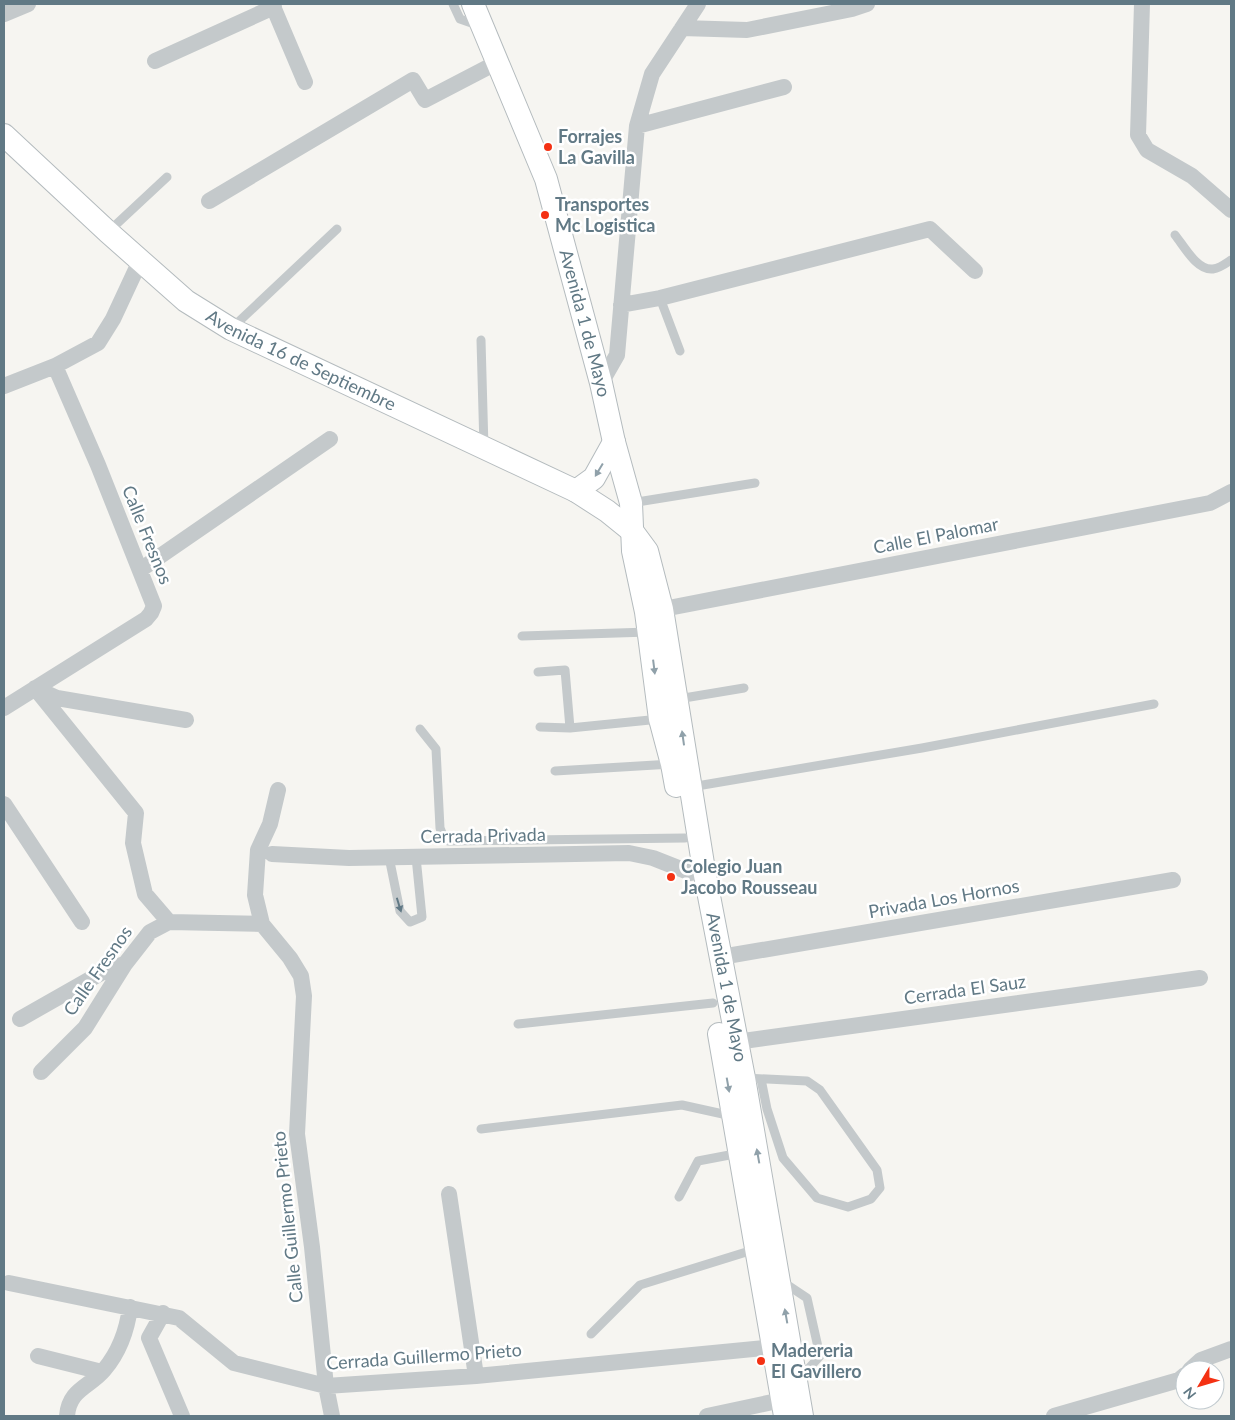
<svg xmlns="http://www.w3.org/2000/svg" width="1235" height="1420" viewBox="0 0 1235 1420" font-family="Lato,sans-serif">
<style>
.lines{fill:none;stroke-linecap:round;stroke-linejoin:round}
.secondary-casing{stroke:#b4bbbe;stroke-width:24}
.lane{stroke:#c4c9cb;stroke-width:9}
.street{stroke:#c4c9cb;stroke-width:16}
.secondary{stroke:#fff;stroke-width:22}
.oneway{fill:#90a1aa}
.oneway2{fill:#617985}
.poi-dot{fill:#f43113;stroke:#fff;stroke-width:2}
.labels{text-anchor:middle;stroke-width:5;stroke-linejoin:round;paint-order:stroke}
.poi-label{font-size:18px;font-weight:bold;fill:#617985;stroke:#fff;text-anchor:start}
.street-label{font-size:18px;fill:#617985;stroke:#fff}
</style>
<rect width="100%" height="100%" fill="#f6f5f1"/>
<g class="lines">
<defs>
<g id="secondary">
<path id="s1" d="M473,4L546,179L601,383L614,442L631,503L633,551L646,612L660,719L672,764L676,786"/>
<path id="s2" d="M4,135L108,232L186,301L231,329L576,491L607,511L633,532L647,551L662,609L704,870L744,1078L802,1416"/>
<path d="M576,491L594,478L614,442"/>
<path d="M719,1034L785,1416"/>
</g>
</defs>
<use href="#secondary" class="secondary-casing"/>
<path class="lane" d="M453,4L460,19L480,26
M108,232L167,177
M1175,235C1184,246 1197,271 1213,269C1220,268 1225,264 1231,260
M660,298L680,351
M233,327L337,229
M481,340L484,448
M631,503L755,483
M522,636L649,632
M538,672L565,670L570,728
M678,699L744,688
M540,727L570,728L660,719
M420,729L436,749L440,828L444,838L448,841L685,838
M555,771L672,764
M691,787L922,748L1154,704
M389,857L400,911L410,922L422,917L416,857
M518,1024L713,1003
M745,1078L807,1081L820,1090L877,1170L880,1188L871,1199L848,1207L817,1198L783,1158L767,1109L761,1079
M481,1129L682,1105L732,1116
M679,1197L698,1161L740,1153
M783,1282L807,1298L820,1356L799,1379
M591,1334L640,1285L756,1249"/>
<path class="street" d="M272,4L305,82
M1142,4L1138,135L1147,150L1192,176L1231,210
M4,14L28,4
M682,28L747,30L852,9L867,4
M155,61L274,7
M637,126L784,87
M209,201L413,80L425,100L498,62
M621,305L660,298L930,229L975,271
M601,383L617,355L637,126L652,74L698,4
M4,386L55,366L98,343L113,319L140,261
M140,570L330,439
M653,611L1210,503L1231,492
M35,688L136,813L133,843L145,894L169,922
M37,689L57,698L186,720
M4,708L146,619L151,613L154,606L98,465L55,366
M278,790L270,824L258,850L255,895L262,924L290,958L301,976L304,996L297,1134L312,1247L326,1386L332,1416
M4,804L82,922
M272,854L349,858L629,853L653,858L691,873
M721,957L1173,880
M20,1019L108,969L125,964
M736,1042L1200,978
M41,1072L85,1028L125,964L150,932L169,922L262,924
M449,1194L476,1376
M9,1283L179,1318L234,1363L326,1386L476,1376L774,1347
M163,1313L149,1338L182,1416
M38,1356L102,1372
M1190,1370L1201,1360L1231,1349
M67,1416C69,1389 90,1387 104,1370C120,1351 127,1331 130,1307
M707,1416L782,1400
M1054,1416L1179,1380L1185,1375"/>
<use href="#secondary" class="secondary"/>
</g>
<defs><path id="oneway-solid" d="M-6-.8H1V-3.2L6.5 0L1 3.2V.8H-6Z" transform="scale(1.25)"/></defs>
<g class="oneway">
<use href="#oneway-solid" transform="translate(599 470) rotate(121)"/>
<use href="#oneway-solid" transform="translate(654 667) rotate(83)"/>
<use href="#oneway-solid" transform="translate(683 738) rotate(-98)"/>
<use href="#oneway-solid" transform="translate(728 1085) rotate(80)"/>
<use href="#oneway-solid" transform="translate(758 1156) rotate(-100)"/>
<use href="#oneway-solid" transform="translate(786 1316) rotate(-100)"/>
</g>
<use class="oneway2" href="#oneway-solid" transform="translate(399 905) rotate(73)"/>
<g class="poi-dot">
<circle cx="548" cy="147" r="5"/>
<circle cx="545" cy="215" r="5"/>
<circle cx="671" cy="877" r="5"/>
<circle cx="761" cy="1361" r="5"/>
</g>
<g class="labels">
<g class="poi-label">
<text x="558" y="143">Forrajes<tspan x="558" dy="21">La Gavilla</tspan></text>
<text x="555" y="211">Transportes<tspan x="555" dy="21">Mc Logistica</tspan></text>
<text x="681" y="873">Colegio Juan<tspan x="681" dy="21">Jacobo Rousseau</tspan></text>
<text x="771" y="1357">Madereria<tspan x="771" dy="21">El Gavillero</tspan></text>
</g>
<g class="street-label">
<text dy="6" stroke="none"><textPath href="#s1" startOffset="339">Avenida 1 de Mayo</textPath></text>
<text dy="6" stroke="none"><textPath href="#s2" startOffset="376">Avenida 16 de Septiembre</textPath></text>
<text transform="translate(147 535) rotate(68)" y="6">Calle Fresnos</text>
<text transform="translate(936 536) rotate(-11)" y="6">Calle El Palomar</text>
<text transform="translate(483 836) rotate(-1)" y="6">Cerrada Privada</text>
<text transform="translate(944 899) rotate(-10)" y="6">Privada Los Hornos</text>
<text transform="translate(98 971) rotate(-55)" y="6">Calle Fresnos</text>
<text dy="6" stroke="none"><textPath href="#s2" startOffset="1218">Avenida 1 de Mayo</textPath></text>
<text transform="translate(965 990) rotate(-8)" y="6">Cerrada El Sauz</text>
<text transform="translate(288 1217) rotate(-96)" y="6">Calle Guillermo Prieto</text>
<text transform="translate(424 1357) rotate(-4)" y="6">Cerrada Guillermo Prieto</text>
</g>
</g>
<rect width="1235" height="1420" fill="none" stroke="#617985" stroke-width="10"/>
<g transform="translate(1200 1385) rotate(232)"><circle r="24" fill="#ffffff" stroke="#c0c9ce"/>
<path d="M0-4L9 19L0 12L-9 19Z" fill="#f43113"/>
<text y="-8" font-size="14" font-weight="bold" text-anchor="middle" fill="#617985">N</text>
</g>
</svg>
